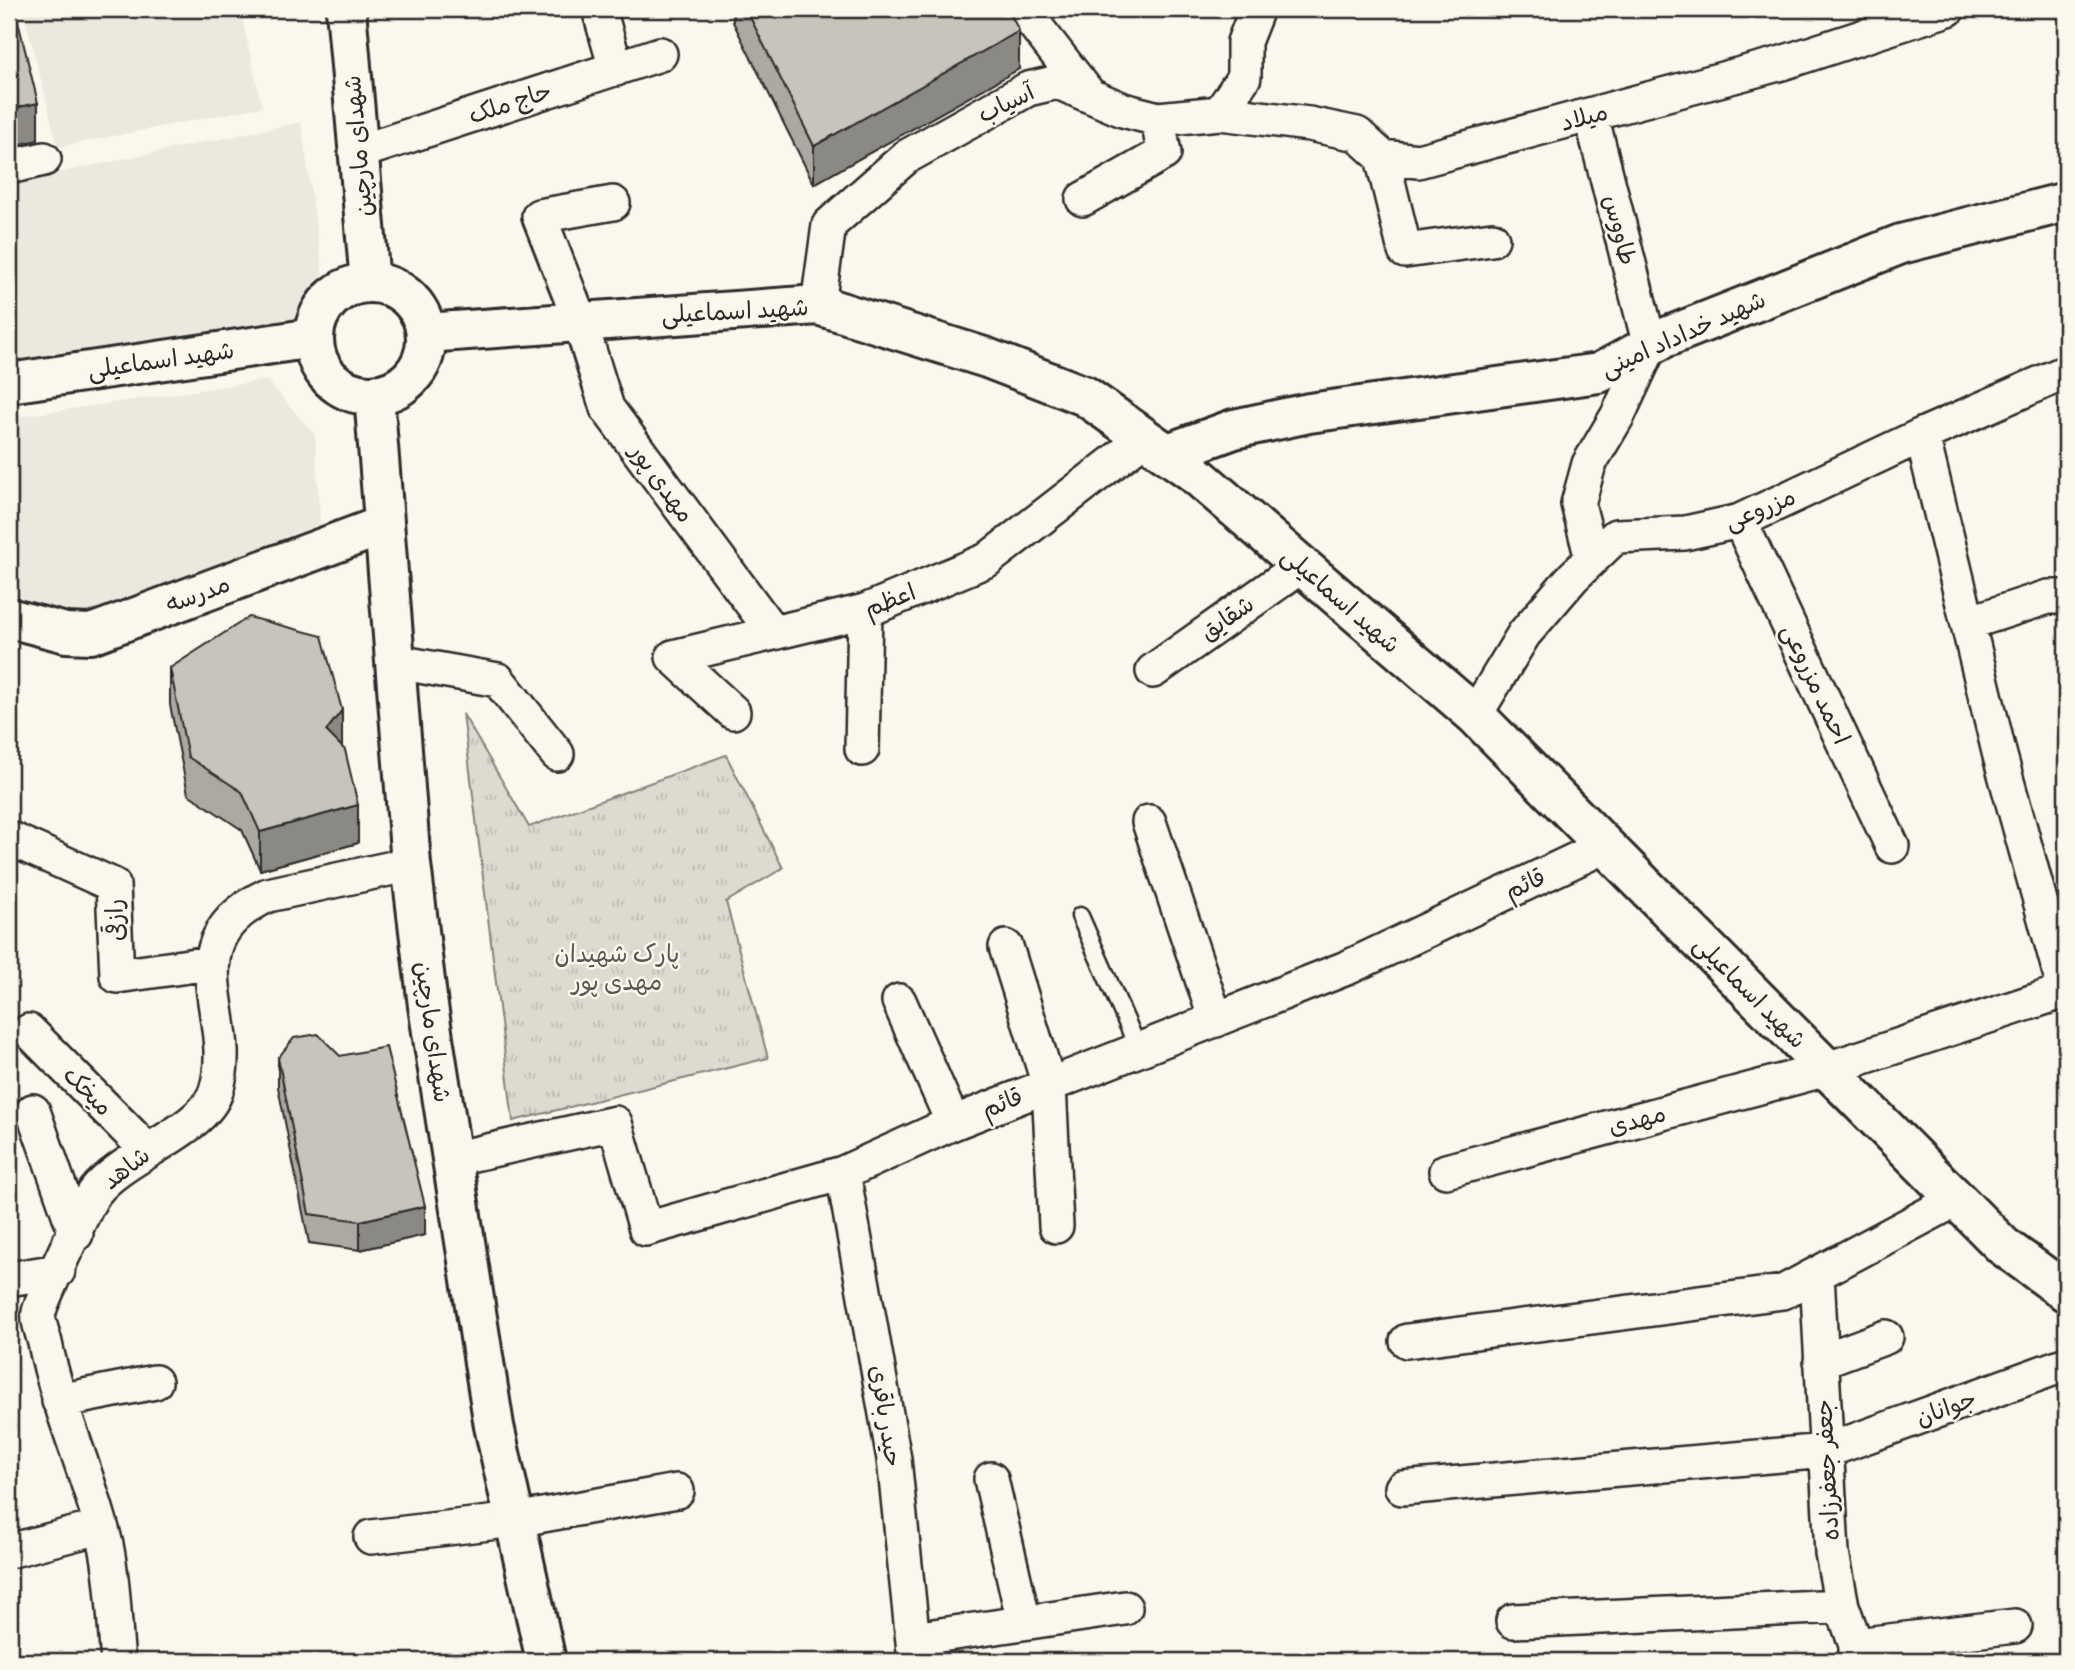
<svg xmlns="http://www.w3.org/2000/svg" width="2075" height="1670" viewBox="0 0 2075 1670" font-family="Pangolin,'Playpen Sans Arabic',sans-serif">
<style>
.built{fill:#ebe8de}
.park{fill:url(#park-tufts);stroke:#84827e;stroke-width:2}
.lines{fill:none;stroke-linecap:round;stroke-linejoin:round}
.service-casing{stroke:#2b2b2b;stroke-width:21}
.minor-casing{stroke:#2b2b2b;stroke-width:38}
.tertiary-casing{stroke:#2b2b2b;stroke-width:44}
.service{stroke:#fbf7ec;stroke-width:16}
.minor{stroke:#fbf7ec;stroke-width:33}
.tertiary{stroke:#fbf7ec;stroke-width:38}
.wall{fill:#aba9a2;stroke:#2b2b2b;stroke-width:2}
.shaded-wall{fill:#8b8984;stroke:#2b2b2b;stroke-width:2}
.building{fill:#c7c4bc;stroke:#2b2b2b;stroke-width:2}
.labels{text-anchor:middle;stroke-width:5;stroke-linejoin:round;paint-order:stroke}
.street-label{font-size:24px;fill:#2b2b2b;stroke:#fbf7ec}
.park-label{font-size:24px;fill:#585754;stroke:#fbf7ec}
</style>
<defs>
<pattern id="park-tufts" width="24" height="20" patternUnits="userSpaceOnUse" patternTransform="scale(1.75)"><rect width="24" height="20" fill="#dddad0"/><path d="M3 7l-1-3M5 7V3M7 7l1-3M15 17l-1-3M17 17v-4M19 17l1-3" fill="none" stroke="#bebbb3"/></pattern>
</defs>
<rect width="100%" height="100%" fill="#fbf7ec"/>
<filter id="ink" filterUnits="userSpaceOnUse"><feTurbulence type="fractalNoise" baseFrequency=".0143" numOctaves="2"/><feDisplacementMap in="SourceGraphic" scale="14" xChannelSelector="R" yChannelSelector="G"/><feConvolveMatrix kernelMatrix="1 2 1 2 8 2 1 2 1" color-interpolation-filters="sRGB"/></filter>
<g filter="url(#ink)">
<path class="built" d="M23,9H240L262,107L58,147Z
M301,122L324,281L299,323L9,369V183Z
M267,380L315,435L320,524L83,617L9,594V418Z"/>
<path class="park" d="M463,714L529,827L726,755L783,868L726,902L768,1058L513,1121Z"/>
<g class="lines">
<defs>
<path id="service" d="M1080,916L1139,1050"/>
<path id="minor" d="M599,9L616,69
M1023,10L1087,92
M1220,113L1309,124L1357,134L1382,157L1418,161L1782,63L1948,9
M1591,115L1650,346L1618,415L1589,464L1578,504L1592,559
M359,152L660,54
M1382,157L1405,251L1492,239
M9,167L44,159
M1083,199L1164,153L1158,119
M613,203L539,216L580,321L607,408L772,631
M818,305L829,225L906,157L1028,89L1058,82L1123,110L1158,119L1220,113L1244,77V42L1257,9
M1922,435L2000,756L2065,991
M1740,521L1892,846
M1968,623L2048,597H2066
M397,662L498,680L557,754
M1153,671L1301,566
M733,712L673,657L865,611L987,560L1146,437
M1475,715L1524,634L1573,577L1616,536L1685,533L1740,521L1922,435L2066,372
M862,749L865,611
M1149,822L1216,1020
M9,838L113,885L117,976L210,963
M1006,947L1049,1085L1056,1226
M899,1001L953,1123
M29,1031L147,1150
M33,1111L76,1234
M451,1159L615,1123L646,1229L843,1173L953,1123L1349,967L1605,846
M1446,1171L1827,1069L2065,991
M843,1173L894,1459L915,1661
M1817,1274L1832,1553L1842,1606L1856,1645V1661
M9,1279L58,1271
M1407,1341L1783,1292L1957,1199
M1821,1361L1886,1337
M59,1401L155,1382
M991,1479L1024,1622
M1402,1488L1826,1451L2066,1364
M371,1537L515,1520L677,1491
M9,1551L100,1527
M1513,1621L1842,1606
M913,1639L1125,1608
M1856,1645L2015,1626
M118,1661C114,1623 114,1582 106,1545C90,1476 59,1412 45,1343C43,1334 37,1320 39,1312C41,1301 88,1201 95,1192C122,1156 204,1131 216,1091C240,1017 166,943 268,895L411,864"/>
<path id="tertiary" d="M346,9L370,283
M314 339a56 56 0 1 1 112 0a56 56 0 1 1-112 0Z
M426,333L818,305L987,358L1085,396L1193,472L1475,715L2003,1246L2066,1292
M9,383L313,338
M374,395L411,864L428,1006L494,1426L546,1661
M1168,453L1234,429L1309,413L1599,373L1664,338L1901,244L2066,202
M9,618L66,633L91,634L384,525"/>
</defs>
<use href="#service" class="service-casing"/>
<use href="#minor" class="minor-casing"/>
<use href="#tertiary" class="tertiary-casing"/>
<use href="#service" class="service"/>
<use href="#minor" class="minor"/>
<use href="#tertiary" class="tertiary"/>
</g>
<path class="wall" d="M733,9H943L946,15L1019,69L814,184L733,22Z
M170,668L342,747L358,843L260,870L242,830L188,794L170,705Z
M278,1058L425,1235L360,1250L309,1243L278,1087Z"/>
<path class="shaded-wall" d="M1019,31V69L814,184V146Z
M38,103V140L9,147V109Z
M342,710V748L326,731Z
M358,805V843L260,870V832Z
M425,1206V1235L360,1250V1221Z"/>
<path class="building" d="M9,9H15L38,103L9,109Z
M746,9H943L946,15L960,9H1008L1019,31L814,146Z
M249,617L322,636L342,710L326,731L345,750L358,805L260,832L242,792L188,757L170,668Z
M318,1034L340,1056L386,1047L425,1206L360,1221L309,1214L278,1058L294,1038Z"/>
</g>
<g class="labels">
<g class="street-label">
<text transform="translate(510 103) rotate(-18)" y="8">حاج ملک</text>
<text transform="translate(1006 103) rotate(-26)" y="8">آسیاب</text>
<text transform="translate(1584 117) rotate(-15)" y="8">میلاد</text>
<text transform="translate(358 146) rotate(-95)" y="8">شهدای مارچین</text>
<text transform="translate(1620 230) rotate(76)" y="8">طاووس</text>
<text transform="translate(735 311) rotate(-3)" y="8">شهید اسماعیلی</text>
<text transform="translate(1683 334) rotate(-24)" y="8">شهید خداداد امینی</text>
<text transform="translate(161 360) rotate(-8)" y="8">شهید اسماعیلی</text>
<text transform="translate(662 483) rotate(54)" y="8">مهدی پور</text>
<text transform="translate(1760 509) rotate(-22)" y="8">مزروعی</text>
<text transform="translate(198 594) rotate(-20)" y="8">مدرسه</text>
<text transform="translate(890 600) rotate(-21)" y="8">اعظم</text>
<text transform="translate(1341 600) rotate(41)" y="8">شهید اسماعیلی</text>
<text transform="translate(1227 618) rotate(-35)" y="8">شقایق</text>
<text transform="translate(1816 684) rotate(65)" y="8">احمد مزروعی</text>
<text transform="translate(1525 884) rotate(-25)" y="8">قائم</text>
<text transform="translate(115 920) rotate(-92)" y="8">رازقی</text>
<text transform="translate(1750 992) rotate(45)" y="8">شهید اسماعیلی</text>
<text transform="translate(433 1032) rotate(82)" y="8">شهدای مارچین</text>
<text transform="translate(88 1091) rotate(45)" y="8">میخک</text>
<text transform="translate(1002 1103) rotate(-22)" y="8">قائم</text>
<text transform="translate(1637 1120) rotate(-15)" y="8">مهدی</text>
<text transform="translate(126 1168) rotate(-38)" y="8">شاهد</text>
<text transform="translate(1946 1408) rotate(-20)" y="8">جوانان</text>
<text transform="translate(886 1416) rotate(81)" y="8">حیدر باقری</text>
<text transform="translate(1827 1470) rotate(-93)" y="8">جعفر جعفرزاده</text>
</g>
<g class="park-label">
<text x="617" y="962">پارک شهیدان<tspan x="617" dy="28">مهدی پور</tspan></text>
</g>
</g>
<rect width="2075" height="1670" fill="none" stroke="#fbf7ec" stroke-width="35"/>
<rect x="18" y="18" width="2040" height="1635" fill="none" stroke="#2b2b2b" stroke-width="2.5" filter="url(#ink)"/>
</svg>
